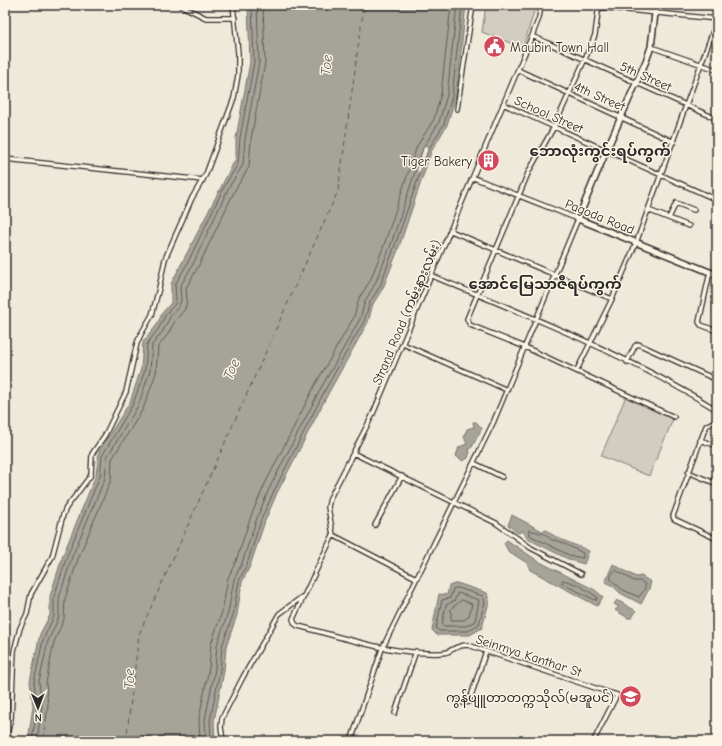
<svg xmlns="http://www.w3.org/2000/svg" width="722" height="746" viewBox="0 0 722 746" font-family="'Comic Neue','Noto Sans Myanmar',sans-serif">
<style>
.green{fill:#d2cdc0;stroke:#7e7c76}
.water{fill:#a6a399;stroke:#75736d}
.pier{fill:#efe9da}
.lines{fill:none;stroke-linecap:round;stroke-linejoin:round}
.shore{stroke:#5c5b57;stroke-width:1}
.ferry{stroke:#565552;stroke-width:1;stroke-dasharray:5 4;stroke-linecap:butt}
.minor-casing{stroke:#2b2b2b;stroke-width:6}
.secondary-casing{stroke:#2b2b2b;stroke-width:8}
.minor{stroke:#fcf5e5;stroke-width:3.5}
.secondary{stroke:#fcf5e5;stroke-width:5}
.labels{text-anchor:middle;stroke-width:3;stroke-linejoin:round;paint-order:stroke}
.poi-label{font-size:13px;fill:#2b2b2b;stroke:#fcf5e5;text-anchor:end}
.street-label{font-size:13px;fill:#2b2b2b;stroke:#fcf5e5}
.water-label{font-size:14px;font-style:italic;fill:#565552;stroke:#fcf5e5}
.quarter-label{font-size:15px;font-weight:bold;fill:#2b2b2b;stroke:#fcf5e5}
</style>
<rect width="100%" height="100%" fill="#efe9da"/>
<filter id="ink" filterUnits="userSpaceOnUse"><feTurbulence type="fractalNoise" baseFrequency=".025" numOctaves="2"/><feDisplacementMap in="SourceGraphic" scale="8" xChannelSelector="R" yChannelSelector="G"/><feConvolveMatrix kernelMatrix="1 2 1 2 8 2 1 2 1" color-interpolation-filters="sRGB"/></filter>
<g filter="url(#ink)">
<path class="green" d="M486,5L535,8L523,48L482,32Z
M626,396L674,417L649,476L601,456Z"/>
<path class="water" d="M248,5H466L456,96L447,125L431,152L398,250L383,288L373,304L368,322L329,392L277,493L265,521L250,566L242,582L237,615L226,647L224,671L214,721L215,741H28L33,706L30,681L40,634L50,615V596L63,555L96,475L99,451L130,402L141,369L143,342L156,326L163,312L171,303V284L236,158V138L250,62Z
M473,422H476L482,428L472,447L469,449L470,452L468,458L463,461L456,456L459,447L467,444L464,437L467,429L474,427Z
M512,515L542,531L546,530C557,540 575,544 589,551L584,564L570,560L528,539L523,531L518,533L508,525Z
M507,540L538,561L595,590L603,597L597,606L530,570L527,563L508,551L504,543Z
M613,564L636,577L641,576L651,582L649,589L641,604L620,593L613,586L605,582Z
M457,583L487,593L489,602L482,628L470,635H437L432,630L439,594L447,595L449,586Z
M617,600L636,611L632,618H628L615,610L619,607L614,604Z"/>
<path class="pier" d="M424,146L428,148L425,159L428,160H425L421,172L417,171Z"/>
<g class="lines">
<path class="shore" d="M529,530L545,534L552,540L559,541L583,553V558L571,556L531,536Z
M616,570L634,581H640L645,584V589L639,597L623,590L611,580V575Z
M563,580L579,585L597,597V600H595L567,586L562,583Z
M458,588L483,596L485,602L479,624L468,631H439L436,628L442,600L450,598L453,589Z
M458,593L479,600L475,621L466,626H443L442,624L446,605L454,601Z
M462,600L472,604L469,616L464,620H451V609Z
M32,741L37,706L34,682L43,640L54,616V597L67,556L100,476L102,456L133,404L145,370L147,344L159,328L166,314L175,304L176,300L175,285L188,262L225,185L238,164L240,138L254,62L252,5
M37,741L42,706L39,682L48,641L59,617V598L72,557L105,478L107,457L138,406L150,371L152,345L163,331L170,317L179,306L181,300L180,287L193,264L229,187L243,165L245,139L259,62L257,5
M43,741L48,706L46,683L54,642L64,619L65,599L78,559L111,480L112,459L143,409L156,373L158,347L168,334L175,321L185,309L187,300L186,288L198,267L235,190L249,167L251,139L265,63L263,5
M200,741L199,719L209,668L211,644L222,612L228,578L236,561L251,516L264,486L315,385L354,317L359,298L370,281L384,245L417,146L434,119L441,94L451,5
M206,741L205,720L215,669L217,645L228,613L234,579L242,563L257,518L269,489L321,388L360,319L365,301L375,284L390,247L423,148L439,122L447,95L457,5
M211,741L210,721L220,670L222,646L233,615L239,581L247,564L261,520L274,491L325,390L364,321L370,302L380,286L394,248L428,150L444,124L452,96L462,5"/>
<path class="ferry" d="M126,741L139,634L338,191L364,5"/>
<defs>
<path id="minor" d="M180,5L206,18H235
M541,5L539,18L532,36L372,416L330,498L328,507L333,535L293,619L295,624L298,626C345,638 393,655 442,653C451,653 454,645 468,645L610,693L617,695L594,740L596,741
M578,5L717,19
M599,5L595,35L585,59L554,127L529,171L467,319L470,325L525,347L674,417
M532,36L717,119
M651,47L717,70
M518,70L674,142
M503,104L717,200
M457,109L473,5
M5,159L203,180
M648,210L689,226
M669,218L676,203L694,210
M451,231L612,299
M710,272L699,322L701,325L717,331
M432,276C529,316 628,355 717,410
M403,344L507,390
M627,362L635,346L638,344L717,380
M577,370L612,299L636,243L717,20
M717,420L706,426L673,516L674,519L717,539
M700,440L717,446
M353,453L496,523L531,548L581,574
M474,463L502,477
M688,472L717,484
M375,525L402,476
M333,535L416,578
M452,700L464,703L469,702L486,651
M395,713L416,651
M5,741L11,719L14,651L20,628L27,614L31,594L52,557L63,515L66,508L91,475L92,454L105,435L126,392L137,343L141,334L152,315L159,288L165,259L192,198L206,174L234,98L238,75V53L233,5
M223,741L221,727L222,718L243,677L279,614L302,597
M351,741L382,649L493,423L578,219L474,178"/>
<path id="secondary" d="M656,5L651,47L646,61L606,151L578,219L717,275"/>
</defs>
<use href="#minor" class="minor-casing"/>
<use href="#secondary" class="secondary-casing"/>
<use href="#minor" class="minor"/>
<use href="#secondary" class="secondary"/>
</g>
</g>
<defs>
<symbol id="civic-disc" viewBox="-11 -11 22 22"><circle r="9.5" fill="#d1495b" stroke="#fcf5e5"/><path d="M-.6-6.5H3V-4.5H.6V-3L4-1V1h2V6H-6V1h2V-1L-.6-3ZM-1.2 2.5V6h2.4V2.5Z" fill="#fff"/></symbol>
<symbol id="building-disc" viewBox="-11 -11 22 22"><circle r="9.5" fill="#d1495b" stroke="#fcf5e5"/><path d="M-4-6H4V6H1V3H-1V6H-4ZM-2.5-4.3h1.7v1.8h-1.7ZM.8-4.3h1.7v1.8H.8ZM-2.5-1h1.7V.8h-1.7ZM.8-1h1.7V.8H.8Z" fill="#fff"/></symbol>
<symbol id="university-disc" viewBox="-11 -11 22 22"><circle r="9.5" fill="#d1495b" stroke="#fcf5e5"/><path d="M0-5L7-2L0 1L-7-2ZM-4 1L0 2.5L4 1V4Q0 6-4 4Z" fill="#fff"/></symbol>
</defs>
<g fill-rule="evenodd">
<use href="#civic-disc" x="482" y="34" width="25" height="25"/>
<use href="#building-disc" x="476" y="148" width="25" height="25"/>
<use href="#university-disc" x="618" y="684" width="25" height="25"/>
</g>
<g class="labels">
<g class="poi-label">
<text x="510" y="52" text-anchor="start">Maubin Town Hall</text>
<text x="472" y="166">Tiger Bakery</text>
<text x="614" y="702">ကွန်ပျူတာတက္ကသိုလ်(မအူပင်)</text>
</g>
<g class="street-label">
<text transform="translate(646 76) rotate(24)" y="5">5th Street</text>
<text transform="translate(600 96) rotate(24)" y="5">4th Street</text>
<text transform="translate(549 114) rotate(24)" y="5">School Street</text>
<text transform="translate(600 216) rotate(22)" y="5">Pagoda Road</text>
<text transform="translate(406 312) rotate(-67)" y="5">Strand Road (ကမ်းနားလမ်း)</text>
<text transform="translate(529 655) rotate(18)" y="5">Seinmya Kanthar St</text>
</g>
<g class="water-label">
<text transform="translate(326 65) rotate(-84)" y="5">Toe</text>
<text transform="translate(231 369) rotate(-66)" y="5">Toe</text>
<text transform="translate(129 679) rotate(-89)" y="5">Toe</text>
</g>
<g class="quarter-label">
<text x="600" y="156">ဘောလုံးကွင်းရပ်ကွက်</text>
<text x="545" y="289">အောင်မြေသာဇီရပ်ကွက်</text>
</g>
</g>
<rect width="722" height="746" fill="none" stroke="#fcf5e5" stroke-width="20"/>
<rect x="10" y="10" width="702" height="726" fill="none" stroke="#2b2b2b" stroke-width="1.5" filter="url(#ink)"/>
<g transform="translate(38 708) rotate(179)" stroke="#fcf5e5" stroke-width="3" paint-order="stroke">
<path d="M0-3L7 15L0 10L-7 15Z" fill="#2b2b2b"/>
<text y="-6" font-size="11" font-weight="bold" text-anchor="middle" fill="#2b2b2b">N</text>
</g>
</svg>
